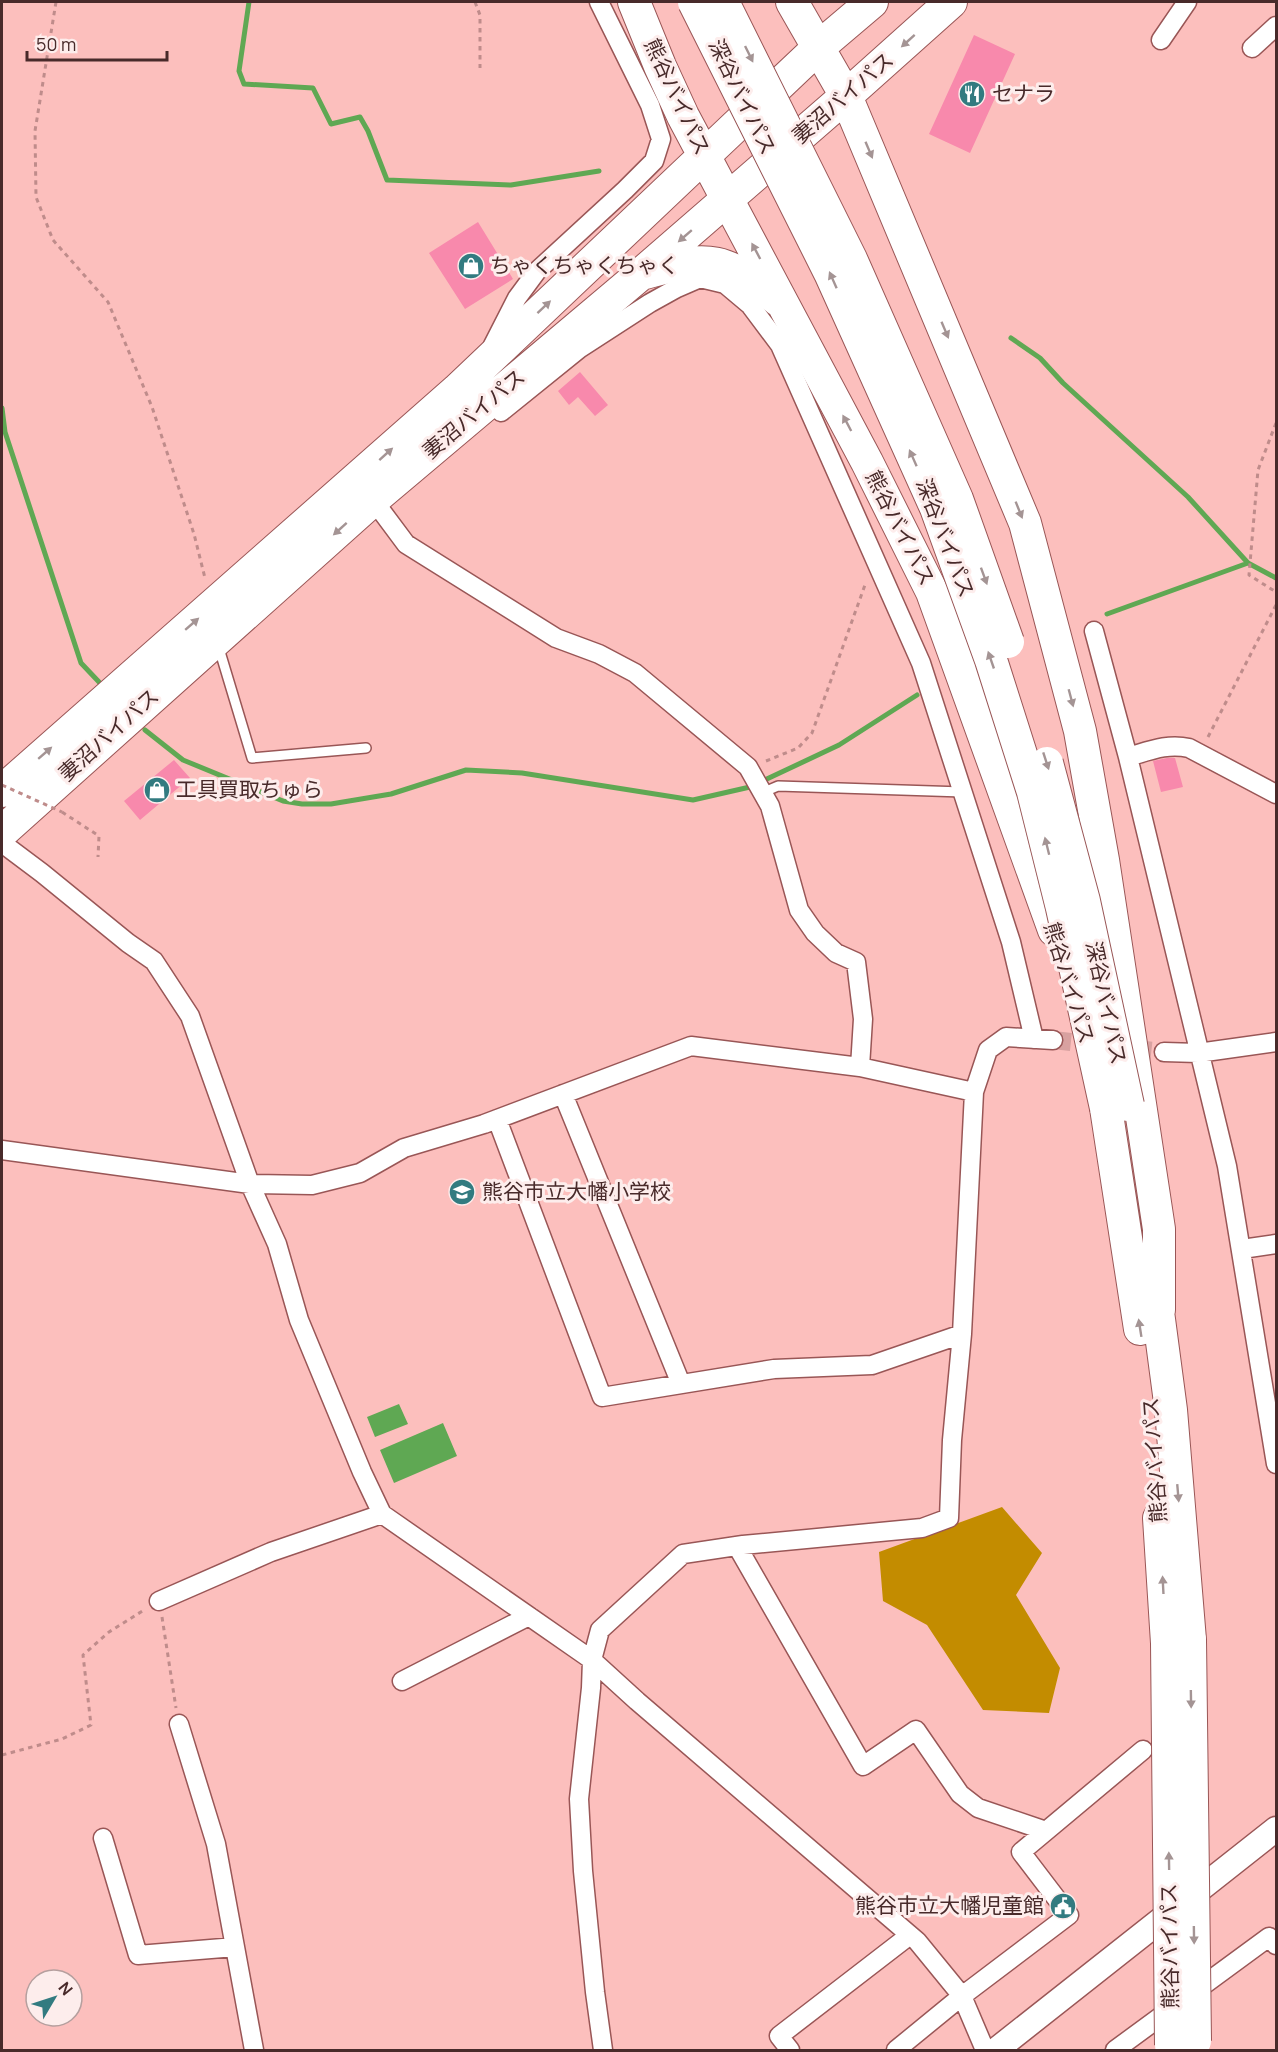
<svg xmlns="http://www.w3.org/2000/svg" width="1278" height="2052" viewBox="0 0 1278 2052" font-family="Manrope,'Noto Sans JP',sans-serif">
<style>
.forest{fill:#c38c00}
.water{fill:#5fa853}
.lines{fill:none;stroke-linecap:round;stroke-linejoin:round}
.stream{stroke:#5fa853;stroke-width:5}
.building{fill:#f889ac}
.minor-tunnel{stroke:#d8a1a0;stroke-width:18;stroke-dasharray:18 9;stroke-linecap:butt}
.service-casing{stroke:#995656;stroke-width:12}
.minor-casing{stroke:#995656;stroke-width:21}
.tertiary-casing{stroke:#995656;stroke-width:27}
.trunk-casing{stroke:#995656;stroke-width:34}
.path{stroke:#bf8c8b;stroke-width:3;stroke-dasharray:4.5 4.5;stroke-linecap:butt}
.service{stroke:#fff;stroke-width:9}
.minor{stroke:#fff;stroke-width:18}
.tertiary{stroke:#fff;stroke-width:24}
.trunk{stroke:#fff;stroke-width:32}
.trunk-bridge-casing{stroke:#995656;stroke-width:34;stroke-linecap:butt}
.path-bridge{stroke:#bf8c8b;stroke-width:3;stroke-dasharray:4.5 4.5;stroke-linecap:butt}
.trunk-bridge{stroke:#fff;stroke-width:32}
.oneway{fill:#a49494}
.labels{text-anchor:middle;stroke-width:6;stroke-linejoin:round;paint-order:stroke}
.poi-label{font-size:21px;fill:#482a2a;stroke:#fdedec;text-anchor:start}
.street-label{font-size:21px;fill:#482a2a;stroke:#fdedec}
</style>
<rect width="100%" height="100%" fill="#fcbfbd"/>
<path class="forest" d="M1002,1507L1042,1553L1016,1595L1060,1668L1049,1713L983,1710L927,1625L883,1601L879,1552Z"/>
<path class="water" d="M399,1404L408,1424L375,1437L367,1417Z
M443,1423L457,1456L394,1483L380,1450Z"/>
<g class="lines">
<path class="stream" d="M249,2L239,71L244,84L313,88L331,124L360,117L368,131L387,180L511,185L599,171
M1011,338L1040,358L1063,383L1188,497L1248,563L1276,578
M2,408L5,432L81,663L99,682
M1107,614L1248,563
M145,730L183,760L283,801L302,804H331L391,794L466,770L522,773L693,800L750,787L839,745L917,695"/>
</g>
<path class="building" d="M974,35L1015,54L970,153L929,134Z
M478,222L513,279L465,309L429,253Z
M580,372L608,405L595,416L578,397L569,405L558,391Z
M1167,758H1175L1183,787L1161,792L1153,761Z
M174,760L190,778L140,820L124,801Z"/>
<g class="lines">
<path class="minor-tunnel" d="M1053,1040L1164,1052"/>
<defs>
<path id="service" d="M218,645L252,758L366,748
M762,793L778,786L963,792"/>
<path id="minor" d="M1161,40L1187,2
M1252,48L1276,26
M493,345L517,298L537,271L625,190L654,161L661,139L650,105L599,2
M501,412L579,349L650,303L677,288L700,278L725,284L750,305L780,345L921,663L1011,942L1034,1039
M368,493L406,544L556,638L599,654L635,673L748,767L770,806L799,910L815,933L836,953L856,962L863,1019L860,1067
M1094,631L1128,757L1227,1166L1276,1464
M1128,757C1149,751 1167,743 1189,748L1276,794
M2,843L42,873L128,943L154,961L190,1016L250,1184L277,1244L299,1320L362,1472L382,1514L592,1660L637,1701L917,1941L962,1996L985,2050
M1164,1052L1198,1053L1276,1042
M563,1094L681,1384
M497,1119L602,1397L774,1369L872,1365L962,1334
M2,1150L250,1184L312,1185L360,1173L404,1148L484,1124L691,1046L860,1067L974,1092
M1242,1249L1276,1244
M737,1546L863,1766L916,1730L960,1794L978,1808L1046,1831
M159,1601L271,1552L382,1514
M402,1681L529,1616
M179,1724L216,1844L254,2050
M103,1838L138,1955L235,1947
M603,2050L595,1992L583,1871L579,1799L591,1688L592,1660L600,1630L683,1554L743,1545L922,1528L949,1518L952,1440L962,1334L974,1092L988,1050L1006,1037L1053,1040
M790,2050L779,2036L910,1935
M896,2050L962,1996L1069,1915L1021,1852L1143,1750
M1115,2050L1269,1937L1276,1945"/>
<path id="tertiary" d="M996,2050L1276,1829"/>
<path id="trunk" d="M634,2L660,66L683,116L867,462L932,592L1054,930
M792,2L846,96L1025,523L1080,731L1103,860L1159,1229V1310
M645,273C712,254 724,258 778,300
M2,791L457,390L819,47L872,2
M2,832L374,499L641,274L846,96L951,2
M1106,1108L1140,1329
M1155,1289L1171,1410L1190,1640
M1159,1518L1167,1643"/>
</defs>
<use href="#service" class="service-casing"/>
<use href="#minor" class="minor-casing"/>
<use href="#tertiary" class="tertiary-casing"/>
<use href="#trunk" class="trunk-casing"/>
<path class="path" d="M56,2L35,131L36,197L53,240L108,302L152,407L194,534L205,578
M475,2L480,15V68
M1276,423L1258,470L1249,575L1276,592
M1208,737L1276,605
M766,761L798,748L812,733L866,582
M62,812L99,836L98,857
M162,1617L176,1708
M2,1755L62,1739L91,1725L83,1655L109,1632L144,1610"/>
<use href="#service" class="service"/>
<use href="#minor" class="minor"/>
<use href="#tertiary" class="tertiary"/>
<use href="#trunk" class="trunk"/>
<defs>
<path id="trunk-bridge" d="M694,2L830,273L936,508L991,660L1033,792L1062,908L1106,1108
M723,2L851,259L957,499L1008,642
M1047,763L1084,901L1128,1105
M1190,1640L1195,2041
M1167,1643L1171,2045"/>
</defs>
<use href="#trunk-bridge" class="trunk-bridge-casing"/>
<path class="path-bridge" d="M2,785L62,812"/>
<use href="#trunk-bridge" class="trunk-bridge"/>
</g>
<defs><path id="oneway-solid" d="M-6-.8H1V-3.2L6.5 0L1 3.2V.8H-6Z" transform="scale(1.5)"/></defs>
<g class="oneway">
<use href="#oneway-solid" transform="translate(908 41) rotate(138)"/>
<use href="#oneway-solid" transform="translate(749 54) rotate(64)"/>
<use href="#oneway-solid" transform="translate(869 150) rotate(67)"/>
<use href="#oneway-solid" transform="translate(685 236) rotate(139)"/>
<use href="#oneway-solid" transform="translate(756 251) rotate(-118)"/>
<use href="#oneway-solid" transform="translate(833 280) rotate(-114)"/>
<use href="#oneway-solid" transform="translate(544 307) rotate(-43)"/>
<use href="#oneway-solid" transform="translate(945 330) rotate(67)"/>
<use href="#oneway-solid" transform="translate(847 423) rotate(-118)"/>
<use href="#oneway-solid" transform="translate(386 454) rotate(-42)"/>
<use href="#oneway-solid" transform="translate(913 458) rotate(-114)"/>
<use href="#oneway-solid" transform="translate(1019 510) rotate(68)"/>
<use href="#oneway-solid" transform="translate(340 529) rotate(138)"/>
<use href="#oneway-solid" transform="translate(984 576) rotate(70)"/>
<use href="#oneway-solid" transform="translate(192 624) rotate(-41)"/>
<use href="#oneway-solid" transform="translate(991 660) rotate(-109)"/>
<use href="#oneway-solid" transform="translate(1071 698) rotate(75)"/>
<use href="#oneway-solid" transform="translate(45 753) rotate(-41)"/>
<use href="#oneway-solid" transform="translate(1046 761) rotate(72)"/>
<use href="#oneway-solid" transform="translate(1047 846) rotate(-104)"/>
<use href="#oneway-solid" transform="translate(1140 1328) rotate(-99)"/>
<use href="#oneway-solid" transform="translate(1178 1493) rotate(85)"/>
<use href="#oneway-solid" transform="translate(1163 1585) rotate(-93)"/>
<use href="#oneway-solid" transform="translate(1191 1699) rotate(89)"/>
<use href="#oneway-solid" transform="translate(1169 1861) rotate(-91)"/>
<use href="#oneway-solid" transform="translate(1194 1935) rotate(89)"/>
</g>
<defs>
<symbol id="restaurant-disc" viewBox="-11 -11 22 22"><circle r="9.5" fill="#327b80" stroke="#fdedec"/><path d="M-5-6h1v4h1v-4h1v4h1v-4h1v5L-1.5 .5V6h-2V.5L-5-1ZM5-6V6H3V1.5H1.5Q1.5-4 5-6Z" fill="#fff"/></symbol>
<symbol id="shop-disc" viewBox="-11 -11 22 22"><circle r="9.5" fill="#327b80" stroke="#fdedec"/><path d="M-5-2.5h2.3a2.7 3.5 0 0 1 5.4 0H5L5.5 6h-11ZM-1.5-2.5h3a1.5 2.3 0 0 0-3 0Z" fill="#fff"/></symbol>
<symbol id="school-disc" viewBox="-11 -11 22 22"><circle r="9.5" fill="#327b80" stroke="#fdedec"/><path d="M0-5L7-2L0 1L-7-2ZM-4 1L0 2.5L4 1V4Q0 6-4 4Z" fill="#fff"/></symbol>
<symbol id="civic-disc" viewBox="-11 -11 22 22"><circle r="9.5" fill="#327b80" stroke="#fdedec"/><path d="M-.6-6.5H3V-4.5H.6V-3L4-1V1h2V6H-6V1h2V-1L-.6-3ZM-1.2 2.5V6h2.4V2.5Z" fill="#fff"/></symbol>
</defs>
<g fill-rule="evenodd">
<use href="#restaurant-disc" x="957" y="79" width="30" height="30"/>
<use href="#shop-disc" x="456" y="251" width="30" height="30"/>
<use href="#shop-disc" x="142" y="775" width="30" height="30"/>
<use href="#school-disc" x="447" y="1177" width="30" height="30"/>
<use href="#civic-disc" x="1048" y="1891" width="30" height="30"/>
</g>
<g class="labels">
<g class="poi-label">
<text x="992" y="101">セナラ</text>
<text x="490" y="273">ちゃくちゃくちゃく</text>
<text x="176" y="797">工具買取ちゅら</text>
<text x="482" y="1199">熊谷市立大幡小学校</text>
<text x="1044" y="1913" text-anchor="end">熊谷市立大幡児童館</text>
</g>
<g class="street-label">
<text transform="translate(677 97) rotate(65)" y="7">熊谷バイパス</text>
<text transform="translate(742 97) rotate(64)" y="7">深谷バイパス</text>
<text transform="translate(843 98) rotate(-41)" y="7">妻沼バイパス</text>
<text transform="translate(474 414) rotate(-40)" y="7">妻沼バイパス</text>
<text transform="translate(900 528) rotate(63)" y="7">熊谷バイパス</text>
<text transform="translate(945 538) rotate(69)" y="7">深谷バイパス</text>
<text transform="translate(109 735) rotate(-42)" y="7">妻沼バイパス</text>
<text transform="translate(1069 983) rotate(73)" y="7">熊谷バイパス</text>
<text transform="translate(1106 1003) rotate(78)" y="7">深谷バイパス</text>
<text transform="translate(1155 1460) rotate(-94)" y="7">熊谷バイパス</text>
<text transform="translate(1170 1946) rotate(-91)" y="7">熊谷バイパス</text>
</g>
</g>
<rect width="1278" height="2052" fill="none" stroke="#482a2a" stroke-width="6"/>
<g transform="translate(54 1998) rotate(51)"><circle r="28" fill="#fdedec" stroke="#b59f9e" stroke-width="1.5"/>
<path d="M0-4.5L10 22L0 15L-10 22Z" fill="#327b80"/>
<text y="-9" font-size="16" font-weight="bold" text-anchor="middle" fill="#482a2a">N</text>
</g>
<path d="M27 51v9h140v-9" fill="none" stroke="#482a2a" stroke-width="3"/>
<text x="36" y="51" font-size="18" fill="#482a2a" stroke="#fdedec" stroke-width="4.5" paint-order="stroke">50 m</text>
</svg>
